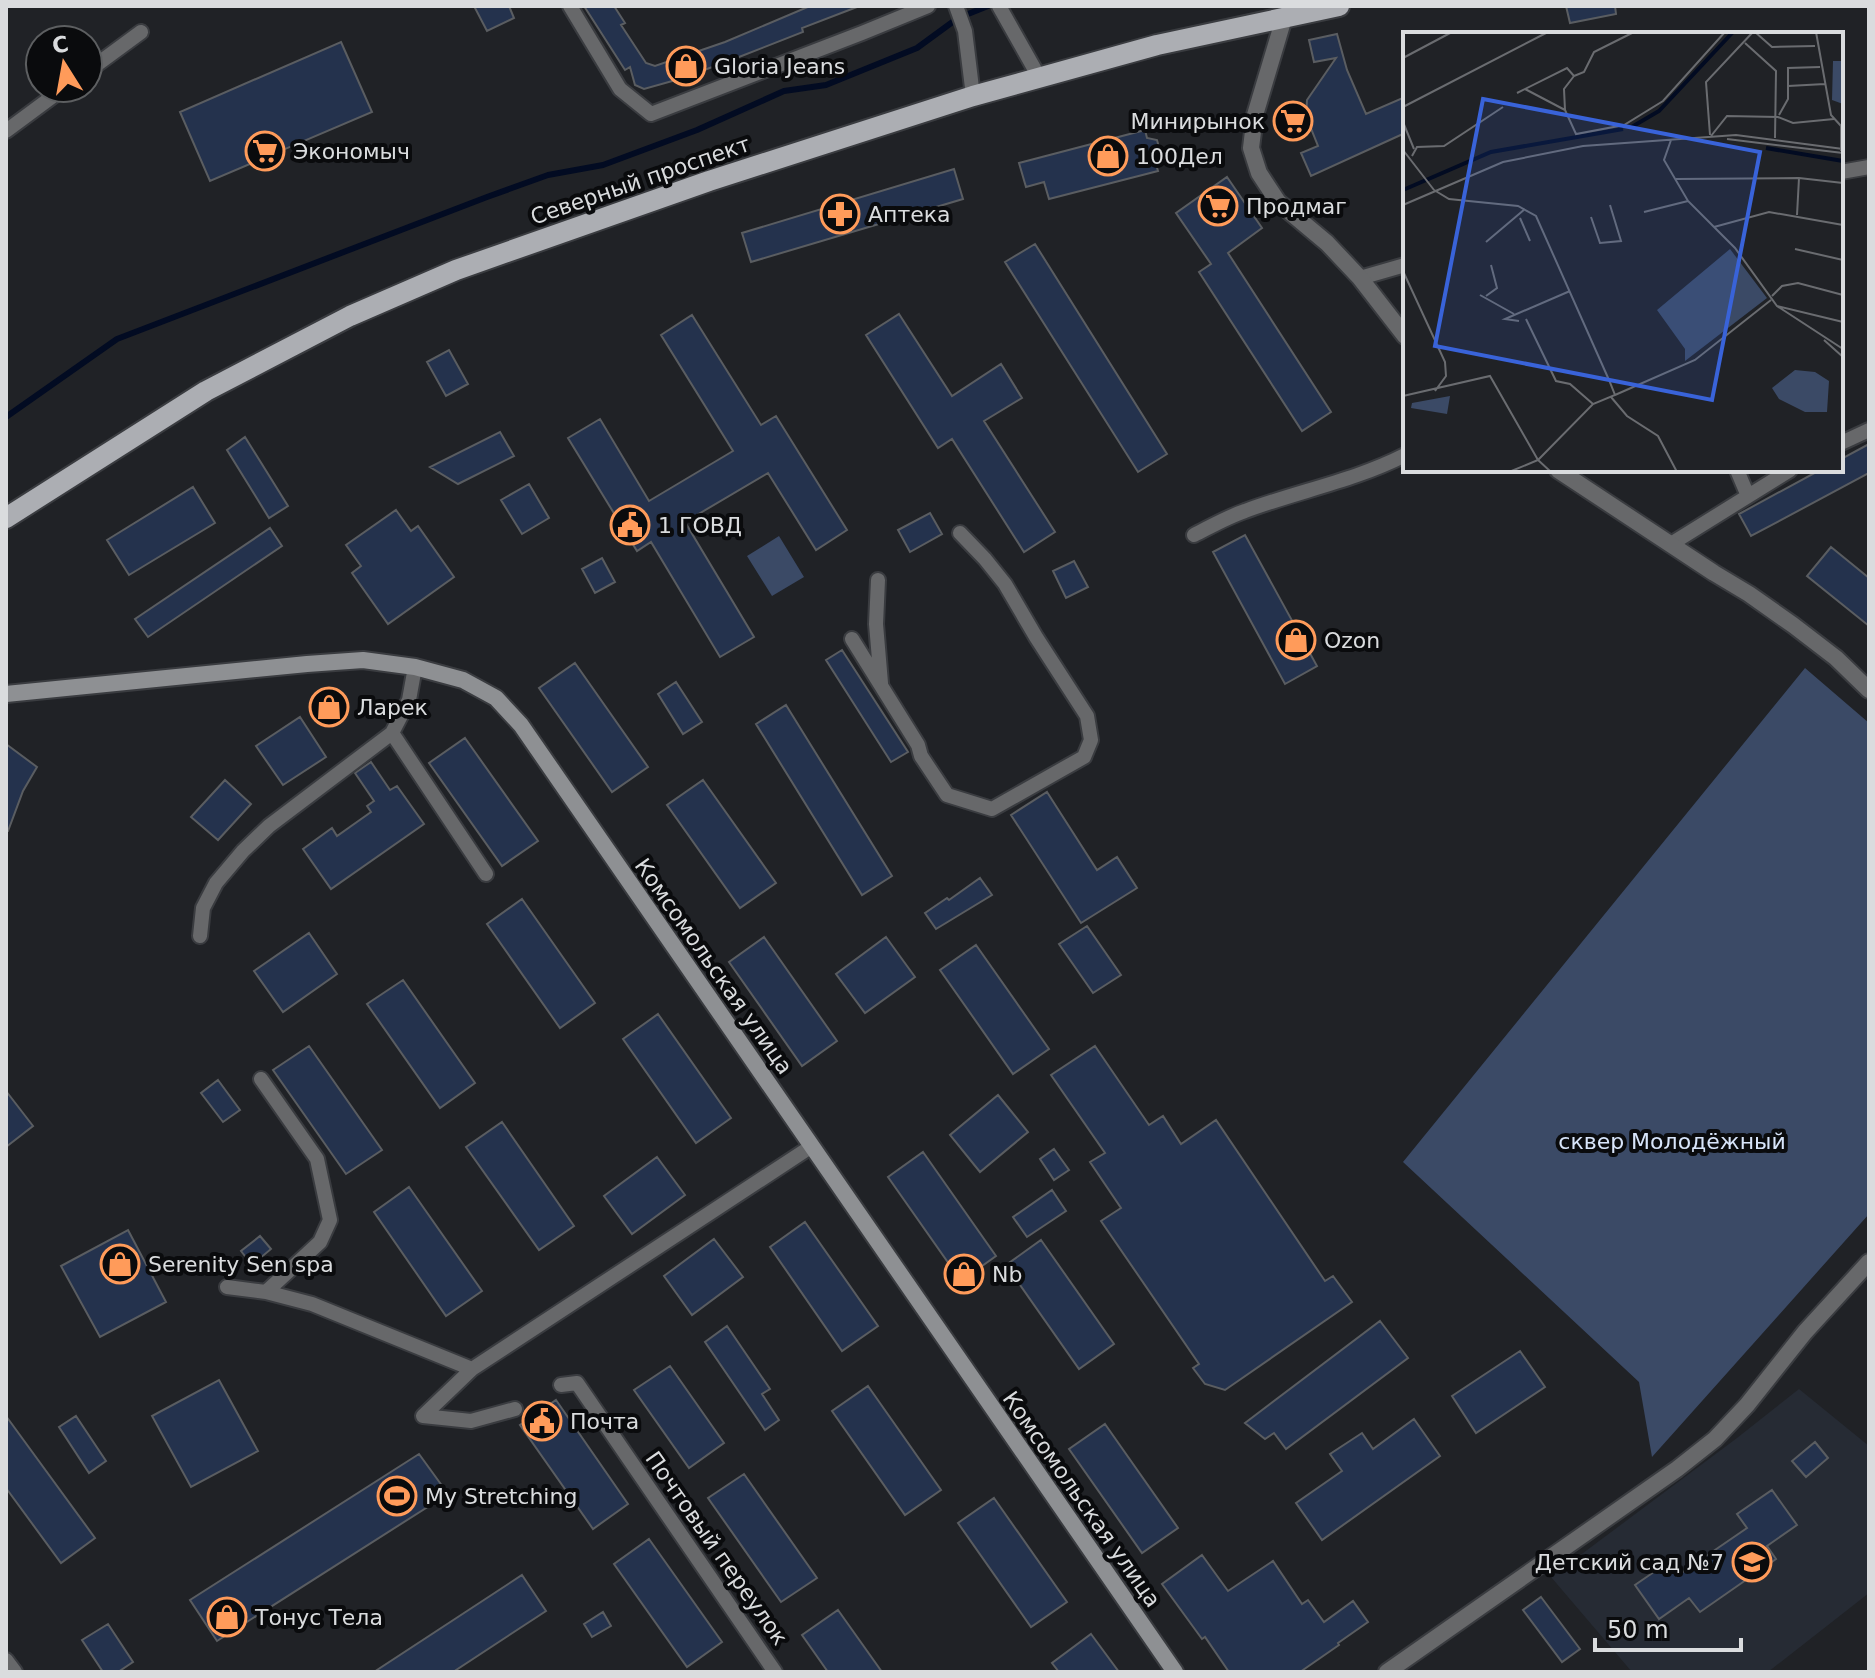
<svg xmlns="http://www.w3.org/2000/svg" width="1875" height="1678" viewBox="0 0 1875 1678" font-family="'DejaVu Sans',sans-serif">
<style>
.built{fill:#262b34}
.green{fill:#3b4a66}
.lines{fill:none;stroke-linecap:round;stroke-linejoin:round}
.stream{stroke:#020b22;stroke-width:6}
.building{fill:#24324d;stroke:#5a5d61;stroke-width:2}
.minor-casing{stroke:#3a3c40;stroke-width:18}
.tertiary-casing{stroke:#3a3c40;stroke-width:20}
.secondary-casing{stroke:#3a3c40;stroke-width:20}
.primary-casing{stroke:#3a3c40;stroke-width:24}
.minor{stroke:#67686a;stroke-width:14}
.tertiary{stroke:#67686a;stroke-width:16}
.secondary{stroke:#8e9093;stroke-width:16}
.primary{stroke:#acaeb3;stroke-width:20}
.labels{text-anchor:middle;stroke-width:8;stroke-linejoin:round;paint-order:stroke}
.poi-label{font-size:22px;fill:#dadcde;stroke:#0a0b0d;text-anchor:start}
.street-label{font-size:22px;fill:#dadcde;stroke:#0a0b0d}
.park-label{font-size:22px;fill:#d8e5fa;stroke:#0a0b0d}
.inset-river{fill:none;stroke:#020b22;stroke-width:4}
.inset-road{fill:none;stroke:#6a6c70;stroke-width:2}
.view{fill:#3963d9;fill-opacity:0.15;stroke:#3963d9;stroke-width:4}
.inset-edge{fill:none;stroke:#dadcde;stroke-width:4}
</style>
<rect width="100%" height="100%" fill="#202226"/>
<path class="built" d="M1799,1389L1869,1446V1593L1768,1672H1632L1551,1577L1737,1438Z"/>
<path class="green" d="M779,536L804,577L772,596L747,556Z
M1805,668L1869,723V1214L1652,1457L1639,1382L1403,1162Z"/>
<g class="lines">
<path class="stream" d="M6,417L117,339L487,197L548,175L603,165L697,130L784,91L826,85L917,48L958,18L988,6"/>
</g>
<path class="building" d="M474,6H509L514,18L487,31Z
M584,6H614L625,23L621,25L646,63L655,66L725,42L810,6L857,7L802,28L803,32L739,57L683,78L644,89L635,85L630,67L625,70Z
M1566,6H1615L1616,14L1570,23Z
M1337,34L1347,70L1366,114L1405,97V133L1311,176L1301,153L1318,146L1306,116L1307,100L1336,58L1314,62L1309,40Z
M341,42L372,112L210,181L180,112Z
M1145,130L1147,138L1157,140L1161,155L1155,161L1158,171L1049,199L1044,182L1026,187L1019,163Z
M954,169L963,199L751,262L742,233Z
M1227,177L1262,228L1228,253L1331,412L1302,431L1199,272L1211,264L1176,213Z
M1035,244L1167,454L1138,472L1005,262Z
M899,314L952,396L1001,364L1022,398L984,421L1055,532L1024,552L952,439L938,448L866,335Z
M692,315L761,425L776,416L847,530L816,550L768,473L685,522L754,637L720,657L651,542L637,551L568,438L600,419L649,501L733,451L661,335Z
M449,350L468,384L446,396L427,362Z
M500,432L514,456L458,484L430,467Z
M245,437L288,506L269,518L227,450Z
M1869,444V473L1751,536L1739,514L1820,470H1841V459Z
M529,484L549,518L522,534L501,500Z
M193,487L215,523L129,575L107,540Z
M396,510L411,531L418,526L454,577L388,624L352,573L361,566L346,545Z
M930,513L942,534L910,552L898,530Z
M270,528L282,546L148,637L135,619Z
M1245,535L1317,666L1285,684L1213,552Z
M1831,547L1869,578V626L1807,576Z
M602,558L615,582L595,593L582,569Z
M1074,561L1088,587L1066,598L1053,571Z
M842,650L908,752L891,762L826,660Z
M575,663L648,767L612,792L539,688Z
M676,682L702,722L683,734L658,694Z
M786,705L892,876L862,895L756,724Z
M300,717L326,757L283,785L256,746Z
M465,738L538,841L502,866L429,763Z
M6,744L37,767L23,791L8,831H6Z
M371,762L390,790L397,786L424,824L331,889L303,849L332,828L337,836L371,812L367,806L374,801L355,773Z
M225,780L251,804L218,840L191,817Z
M703,780L776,883L740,908L667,805Z
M1047,792L1097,870L1117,857L1137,888L1081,923L1011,815Z
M980,878L992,895L936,929L925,913L947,898L949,900Z
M522,899L595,1003L560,1028L487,924Z
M1087,926L1121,975L1093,993L1059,944Z
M309,933L337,974L283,1012L254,971Z
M764,937L837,1041L802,1066L729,962Z
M886,937L915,977L865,1013L836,974Z
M976,945L1049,1049L1013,1074L940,970Z
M403,980L475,1083L440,1108L367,1004Z
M658,1014L731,1118L696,1143L623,1039Z
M309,1046L382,1150L346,1174L273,1070Z
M1095,1046L1149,1125L1163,1116L1181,1144L1216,1120L1325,1281L1333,1276L1352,1302L1225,1390L1205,1384L1193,1368L1199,1364L1101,1221L1121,1208L1090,1162L1105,1153L1051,1075Z
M218,1080L240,1110L223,1122L201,1093Z
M6,1091L33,1126L6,1147Z
M998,1095L1028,1132L980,1172L950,1135Z
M502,1122L574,1226L539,1250L466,1147Z
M1054,1149L1069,1170L1054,1180L1040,1159Z
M923,1152L996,1256L961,1281L888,1177Z
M657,1157L685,1195L632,1234L604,1196Z
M409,1187L482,1291L446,1316L374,1212Z
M1052,1190L1066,1211L1027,1237L1013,1217Z
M805,1222L878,1326L842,1351L770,1247Z
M128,1230L166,1302L100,1337L61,1266Z
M260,1236L271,1249L252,1265L241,1251Z
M714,1239L743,1277L692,1315L664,1276Z
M1041,1240L1114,1344L1079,1369L1006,1265Z
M1380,1321L1408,1358L1286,1449L1274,1433L1265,1439L1245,1423Z
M727,1326L770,1389L762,1394L779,1420L765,1430L705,1342Z
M1520,1351L1545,1387L1476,1433L1452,1396Z
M670,1366L724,1443L689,1468L634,1390Z
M219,1380L258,1451L191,1487L152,1416Z
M868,1386L941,1490L905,1515L832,1411Z
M556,1400L628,1504L593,1529L520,1425Z
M6,1416L95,1538L61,1563L6,1488Z
M76,1416L106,1461L89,1473L59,1427Z
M1414,1419L1440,1456L1322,1540L1296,1503L1342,1471L1330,1454L1362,1433L1373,1449Z
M1105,1424L1178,1528L1142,1553L1069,1449Z
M1815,1442L1828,1458L1806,1477L1792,1461Z
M419,1454L448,1494L217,1641L190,1600Z
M744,1474L817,1578L781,1602L708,1498Z
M1772,1490L1797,1525L1767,1546L1776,1559L1700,1612L1689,1598L1659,1619L1635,1585L1667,1563L1677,1576L1747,1528L1737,1514Z
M994,1498L1067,1602L1031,1627L958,1523Z
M649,1539L722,1642L687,1667L614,1564Z
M1202,1555L1228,1591L1273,1561L1302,1604L1308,1600L1324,1622L1353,1601L1368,1622L1338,1643L1339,1645L1300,1672H1229L1205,1637L1202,1639L1162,1584Z
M522,1575L546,1611L453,1672H374Z
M1541,1597L1580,1649L1562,1662L1523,1610Z
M838,1610L882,1672H828L802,1635Z
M603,1612L611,1626L592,1637L584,1624Z
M108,1624L133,1662L118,1672H103L82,1640Z
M1091,1634L1119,1672H1059L1052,1663Z"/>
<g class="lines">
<defs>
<path id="minor" d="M570,6L620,89L651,114L862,33L928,6
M956,6L965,31L973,96
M999,6L1039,77
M88,71L141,32
M6,131L64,88
M1841,172L1869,167
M1360,278L1405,265
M1841,443L1869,430
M1737,470L1748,496
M1194,535C1210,527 1227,517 1245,511C1298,491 1354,481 1405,455
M1671,544L1790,470
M878,580L876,624L881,683
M852,639L918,745L921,756L947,795L992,809L1084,757L1091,740L1087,716L1036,637L1005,584L985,559L960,533
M392,733L486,874
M200,936L203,908L216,883L243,851L269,826L392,733L409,700L415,667
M261,1079L317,1159L330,1220L320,1242L266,1292
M227,1287L266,1292L312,1304L472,1369
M561,1385L577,1383L775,1672
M515,1409L471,1421L423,1416L472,1369L812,1146
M6,1660L15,1672"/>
<path id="tertiary" d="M1284,18L1255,115L1251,148L1259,173L1278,202L1327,243L1360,278L1405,336
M1558,470L1714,573L1749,594L1793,625L1836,658L1869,690
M1387,1672L1677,1469L1715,1439L1747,1405L1805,1332L1869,1262"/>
<path id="secondary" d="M6,694L307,664L363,660L415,667L463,680L496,698L521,725L1175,1672"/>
<path id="primary" d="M6,518L206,391L350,316L456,270L709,181L973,96L1157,45L1339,6"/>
</defs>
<use href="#minor" class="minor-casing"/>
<use href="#tertiary" class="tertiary-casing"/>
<use href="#secondary" class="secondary-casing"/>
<use href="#primary" class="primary-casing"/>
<use href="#minor" class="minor"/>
<use href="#tertiary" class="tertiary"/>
<use href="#secondary" class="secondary"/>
<use href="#primary" class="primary"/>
</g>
<defs>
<symbol id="shop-ring" viewBox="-11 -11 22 22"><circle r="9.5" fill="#0a0b0d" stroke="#ff9b5a" stroke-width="1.5"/><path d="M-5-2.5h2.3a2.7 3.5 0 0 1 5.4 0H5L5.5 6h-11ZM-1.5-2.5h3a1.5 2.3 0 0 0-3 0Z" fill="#ff9b5a"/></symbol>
<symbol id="supermarket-ring" viewBox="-11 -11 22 22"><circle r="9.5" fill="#0a0b0d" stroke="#ff9b5a" stroke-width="1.5"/><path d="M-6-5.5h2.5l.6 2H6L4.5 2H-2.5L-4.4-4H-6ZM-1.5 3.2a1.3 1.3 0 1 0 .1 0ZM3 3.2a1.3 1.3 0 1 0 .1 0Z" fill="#ff9b5a"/></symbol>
<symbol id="pharmacy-ring" viewBox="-11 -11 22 22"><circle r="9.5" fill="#0a0b0d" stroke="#ff9b5a" stroke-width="1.5"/><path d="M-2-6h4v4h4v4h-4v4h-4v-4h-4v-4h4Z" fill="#ff9b5a"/></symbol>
<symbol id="civic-ring" viewBox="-11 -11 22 22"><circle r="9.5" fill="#0a0b0d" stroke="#ff9b5a" stroke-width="1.5"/><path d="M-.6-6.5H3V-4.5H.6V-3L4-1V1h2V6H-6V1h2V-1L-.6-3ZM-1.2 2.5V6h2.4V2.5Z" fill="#ff9b5a"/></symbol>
<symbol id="stadium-ring" viewBox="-11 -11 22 22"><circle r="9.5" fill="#0a0b0d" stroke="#ff9b5a" stroke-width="1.5"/><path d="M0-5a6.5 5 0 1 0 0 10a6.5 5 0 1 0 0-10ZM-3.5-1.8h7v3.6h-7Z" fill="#ff9b5a"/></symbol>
<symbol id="school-ring" viewBox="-11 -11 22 22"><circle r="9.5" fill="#0a0b0d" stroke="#ff9b5a" stroke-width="1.5"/><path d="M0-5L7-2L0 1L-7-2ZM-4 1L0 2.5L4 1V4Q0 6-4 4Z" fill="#ff9b5a"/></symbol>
</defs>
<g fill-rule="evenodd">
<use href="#shop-ring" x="664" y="44" width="44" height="44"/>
<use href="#supermarket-ring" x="1271" y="99" width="44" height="44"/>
<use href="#supermarket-ring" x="243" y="129" width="44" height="44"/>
<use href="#shop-ring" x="1086" y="134" width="44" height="44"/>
<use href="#supermarket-ring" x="1196" y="184" width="44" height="44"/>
<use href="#pharmacy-ring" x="818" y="192" width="44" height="44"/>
<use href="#civic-ring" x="608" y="503" width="44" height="44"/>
<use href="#shop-ring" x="1274" y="618" width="44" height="44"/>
<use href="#shop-ring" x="307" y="685" width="44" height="44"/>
<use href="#shop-ring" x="98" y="1242" width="44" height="44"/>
<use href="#shop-ring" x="942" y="1252" width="44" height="44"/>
<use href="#civic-ring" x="520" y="1399" width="44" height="44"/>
<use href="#stadium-ring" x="375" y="1474" width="44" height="44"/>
<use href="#school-ring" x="1730" y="1540" width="44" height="44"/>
<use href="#shop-ring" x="205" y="1595" width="44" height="44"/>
</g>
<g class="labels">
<g class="poi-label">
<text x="714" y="74">Gloria Jeans</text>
<text x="1265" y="129" text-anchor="end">Минирынок</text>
<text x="293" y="159">Экономыч</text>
<text x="1136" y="164">100Дел</text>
<text x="1246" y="214">Продмаг</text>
<text x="868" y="222">Аптека</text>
<text x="658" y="533">1 ГОВД</text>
<text x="1324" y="648">Ozon</text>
<text x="357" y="715">Ларек</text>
<text x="148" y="1272">Serenity Sen spa</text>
<text x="992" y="1282">Nb</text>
<text x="570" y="1429">Почта</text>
<text x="425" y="1504">My Stretching</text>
<text x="1724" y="1570" text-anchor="end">Детский сад №7</text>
<text x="255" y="1625">Тонус Тела</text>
</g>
<g class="street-label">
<text transform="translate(640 180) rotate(-19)" y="8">Северный проспект</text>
<text transform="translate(714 966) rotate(55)" y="8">Комсомольская улица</text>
<text transform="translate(1082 1499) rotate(55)" y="8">Комсомольская улица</text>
<text transform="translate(717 1548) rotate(55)" y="8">Почтовый переулок</text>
</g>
<g class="park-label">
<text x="1672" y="1149">сквер Молодёжный</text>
</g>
</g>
<g transform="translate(1403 32)">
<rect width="440" height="440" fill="#202226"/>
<path d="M430,29H440V72L429,68ZM327,217L364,266L282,329V317L254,278ZM392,338L412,340L426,349L424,380H402L376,367L369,356ZM47,364L44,382L8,376L9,371Z" fill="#3b4a66"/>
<path class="inset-river" d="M227,96L256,79L330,0M363,116L440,129M0,158L88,120L220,97"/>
<path class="inset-road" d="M352,0L369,15L412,14M413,0L428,83L438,94V119M342,11L373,39L372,106M0,26L49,0M171,44L161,57L162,78L173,102L221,93L260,69L322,0M385,54L422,52M122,57L162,78M114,61L164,36L171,44L181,40L191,20L231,0M0,75L145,0M376,83L385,67V36L417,35M0,90L11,117M307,103L303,50L350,0M308,104L324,84L375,85L390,91L431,87M324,107L440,121M268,108L261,128L285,169L332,216L374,274L440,317M0,118L31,158M9,124L14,115L41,114L100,75M273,147L396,146L440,151M31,158L46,167L115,174L133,184L206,348L212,363L190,372L135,428L148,440M0,173L100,130L180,114L333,103L440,117M241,180L285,169M394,183L396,146M188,185L197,211L218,209L207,173M117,186L127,209M311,195L366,180L440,193M83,210L122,177M392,217L440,228M0,239L42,330L43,344L32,359M77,263L111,282M83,264L94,256L88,233M369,264L379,254L395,251L440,263M374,274L440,290M123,287L153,349L167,352L190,372M116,289L102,287L167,259M421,308L440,325M212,363L292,328L368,268M0,364L87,344L135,428L106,440M208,365L224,384L255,404L274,440"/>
<path class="view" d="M80,67L357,120L309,368L32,314Z"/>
<rect width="440" height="440" class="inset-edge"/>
</g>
<rect width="1875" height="1678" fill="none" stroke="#dadcde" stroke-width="16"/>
<g transform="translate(64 64) rotate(349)"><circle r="38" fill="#0a0b0d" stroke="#5d5f61" stroke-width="2"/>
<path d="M0-6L14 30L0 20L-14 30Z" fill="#ff9b5a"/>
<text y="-12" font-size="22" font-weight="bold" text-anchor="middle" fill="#dadcde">С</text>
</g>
<path d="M1595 1638v12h146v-12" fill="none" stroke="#dadcde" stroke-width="4"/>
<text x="1607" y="1638" font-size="24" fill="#dadcde" stroke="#0a0b0d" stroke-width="6" paint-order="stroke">50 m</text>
</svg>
